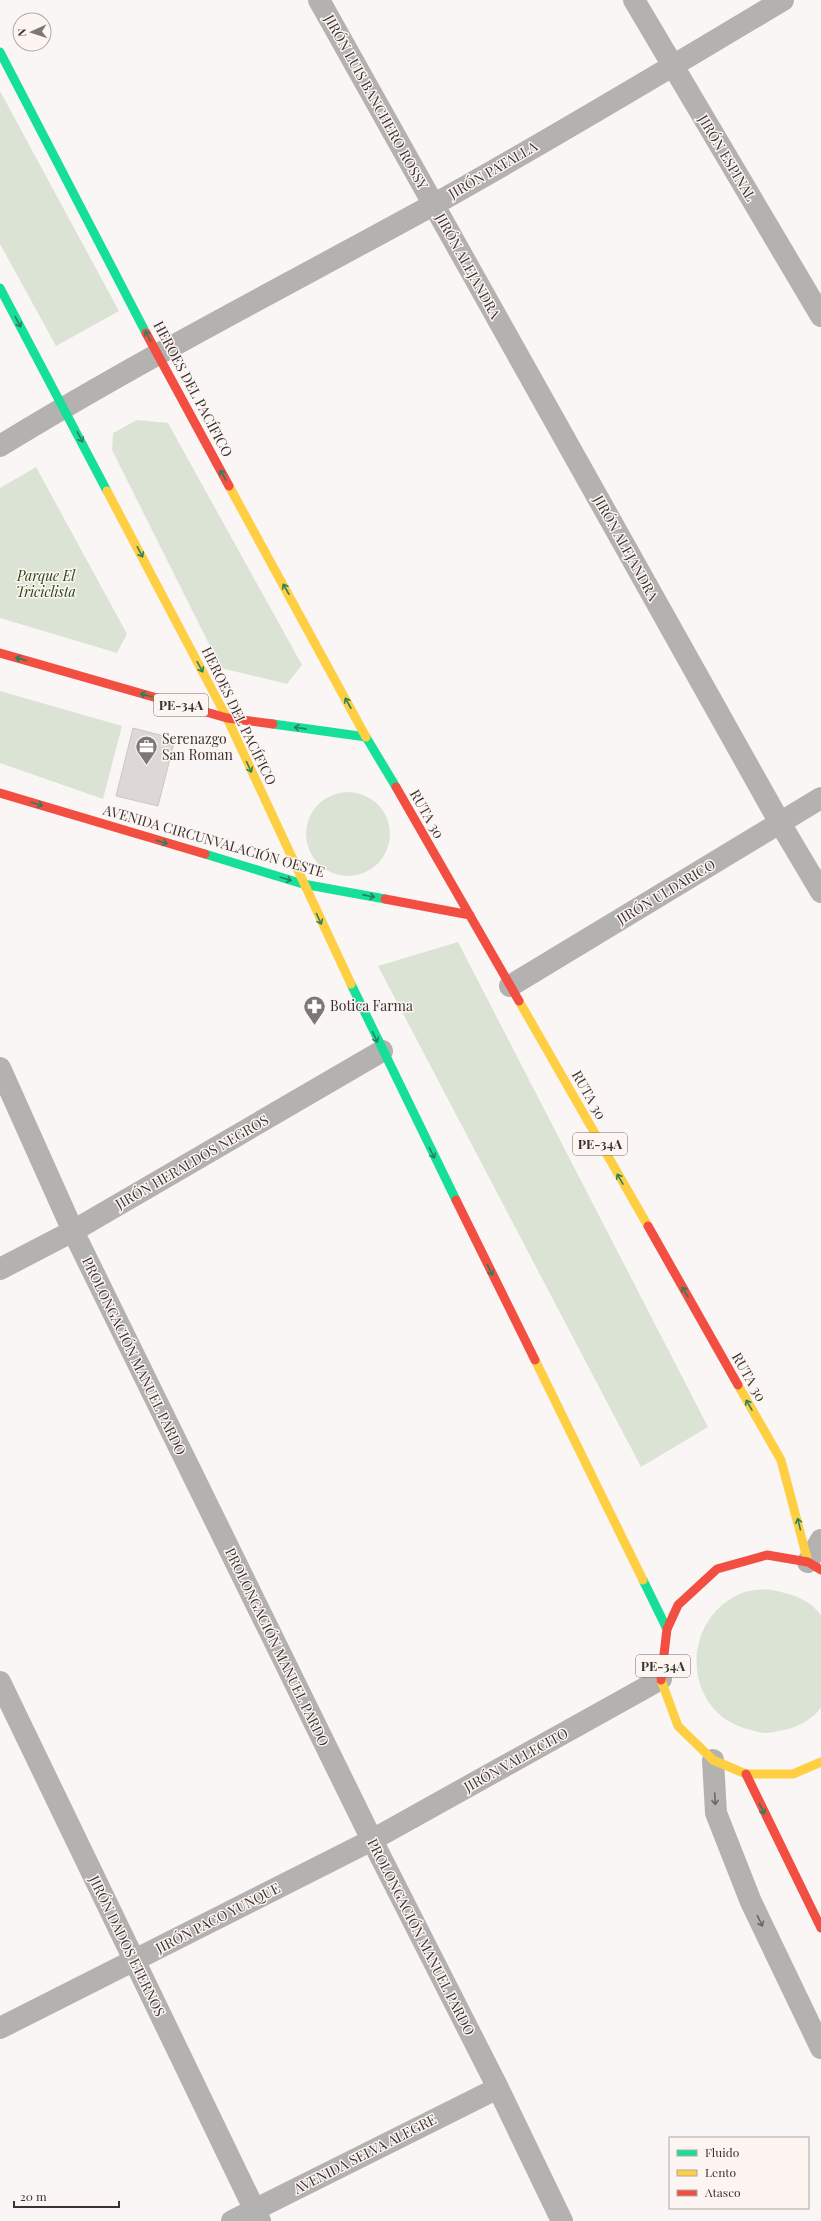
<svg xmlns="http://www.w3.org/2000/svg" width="821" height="2221" viewBox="0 0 821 2221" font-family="'Playfair Display',serif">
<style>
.green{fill:#dbe4d4}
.building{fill:#ddd8d6;stroke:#ccc7c5}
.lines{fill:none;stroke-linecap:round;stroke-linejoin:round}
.street{stroke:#b4b2b1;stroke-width:22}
.fast{stroke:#16e098;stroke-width:9}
.slow{stroke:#ffcf43;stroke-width:9}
.jam{stroke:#f24e42;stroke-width:9}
.oneway{stroke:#2a815f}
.oneway2{stroke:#6b6664}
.labels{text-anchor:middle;stroke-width:3;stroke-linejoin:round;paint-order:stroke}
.shield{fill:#fdf5f2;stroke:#746d6a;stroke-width:1}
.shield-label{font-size:13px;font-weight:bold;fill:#3a3330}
.street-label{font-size:14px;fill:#3a3330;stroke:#fdf5f2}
.park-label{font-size:14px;font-style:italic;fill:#244811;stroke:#fdf5f2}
.poi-label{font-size:14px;fill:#3a3330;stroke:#fdf5f2;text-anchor:start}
</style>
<rect width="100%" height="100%" fill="#faf6f5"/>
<path class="green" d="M0,91L119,311L56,346L0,244Z
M137,420L168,423L302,665L287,684L221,668L112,450L113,433Z
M36,467L127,634L117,653L0,618V488Z
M0,691L122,726L103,799L0,763Z
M306 834a42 42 0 1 1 84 0a42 42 0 1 1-84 0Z
M458,942L708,1427L641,1467L378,966Z
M767,1589C787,1593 808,1597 821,1615V1707C814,1719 796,1728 783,1730C777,1731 771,1733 765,1733C759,1733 752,1730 747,1729C682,1711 680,1620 740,1594C748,1590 759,1590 767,1589Z"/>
<path class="building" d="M133,728L175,739L158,806L116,796Z"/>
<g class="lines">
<path class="street" d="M319,0L780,823L821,892
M634,0L821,316
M0,446C140,360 287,285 431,206C550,140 666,70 783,0
M510,986L821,798
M0,1068L73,1231L372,1840L498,2088L562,2221
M0,1269L73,1231L382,1051
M808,1562L821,1540
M0,1682L260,2221
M713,1760L716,1813L751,1902L821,2048
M0,2028L372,1840L661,1679
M232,2221L498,2088"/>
<path class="fast" d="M0,52L146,333
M0,288L107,491
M273,724L366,737L396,787
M205,854L303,884L385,899
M351,984L456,1200
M643,1580L667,1629"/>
<path class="slow" d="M229,486L366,737
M107,491L227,718
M227,718L351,984
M519,1001L648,1226
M535,1360L643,1580
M738,1385L781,1460L808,1562
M661,1680L678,1726L713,1760L746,1774H793L821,1762"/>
<path class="jam" d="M146,333L229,486
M0,653L227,718L273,724
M396,787L519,1001
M0,793L205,854
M385,899L470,915
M456,1200L535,1360
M648,1226L738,1385
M661,1680L667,1629L678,1605L717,1569L767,1555L808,1562L821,1570
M746,1774L821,1928"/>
</g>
<defs><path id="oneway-shaft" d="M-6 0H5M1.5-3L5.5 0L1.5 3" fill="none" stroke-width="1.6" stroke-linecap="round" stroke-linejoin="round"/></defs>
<g class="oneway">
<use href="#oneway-shaft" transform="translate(18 322) rotate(62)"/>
<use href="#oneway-shaft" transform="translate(148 336) rotate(-118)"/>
<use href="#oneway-shaft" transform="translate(80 437) rotate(62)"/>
<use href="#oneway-shaft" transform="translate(223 475) rotate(-119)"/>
<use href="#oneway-shaft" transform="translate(140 552) rotate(62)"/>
<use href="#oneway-shaft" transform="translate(286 589) rotate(-119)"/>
<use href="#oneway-shaft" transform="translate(21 659) rotate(-164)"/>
<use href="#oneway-shaft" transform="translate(200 667) rotate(62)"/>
<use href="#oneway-shaft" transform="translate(146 695) rotate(-164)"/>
<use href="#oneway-shaft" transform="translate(348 703) rotate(-119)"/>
<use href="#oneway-shaft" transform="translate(300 728) rotate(-172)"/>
<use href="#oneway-shaft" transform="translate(249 767) rotate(65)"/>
<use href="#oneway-shaft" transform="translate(37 804) rotate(17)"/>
<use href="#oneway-shaft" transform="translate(162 842) rotate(17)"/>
<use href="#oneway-shaft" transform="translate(286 879) rotate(17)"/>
<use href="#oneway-shaft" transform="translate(369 896) rotate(11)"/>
<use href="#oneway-shaft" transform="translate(319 919) rotate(65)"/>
<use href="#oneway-shaft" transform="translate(375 1037) rotate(65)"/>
<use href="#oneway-shaft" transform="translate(432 1153) rotate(64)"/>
<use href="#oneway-shaft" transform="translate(620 1179) rotate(-120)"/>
<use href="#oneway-shaft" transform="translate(490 1270) rotate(64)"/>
<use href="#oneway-shaft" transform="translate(685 1292) rotate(-120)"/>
<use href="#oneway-shaft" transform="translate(749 1405) rotate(-120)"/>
<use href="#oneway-shaft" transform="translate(799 1524) rotate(-104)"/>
<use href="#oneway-shaft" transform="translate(762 1809) rotate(64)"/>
</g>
<g class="oneway2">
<use href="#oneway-shaft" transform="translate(715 1799) rotate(87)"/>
<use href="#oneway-shaft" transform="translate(760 1921) rotate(64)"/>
</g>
<defs>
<symbol id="office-pin" viewBox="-11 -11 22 30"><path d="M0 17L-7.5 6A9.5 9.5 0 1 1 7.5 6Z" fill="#7d7775" stroke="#fdf5f2"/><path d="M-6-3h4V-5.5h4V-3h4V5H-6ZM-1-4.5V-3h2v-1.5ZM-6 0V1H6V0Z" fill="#fff"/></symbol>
<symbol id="pharmacy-pin" viewBox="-11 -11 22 30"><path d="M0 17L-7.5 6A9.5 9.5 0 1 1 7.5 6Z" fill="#7d7775" stroke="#fdf5f2"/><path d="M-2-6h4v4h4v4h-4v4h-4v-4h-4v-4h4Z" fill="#fff"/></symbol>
</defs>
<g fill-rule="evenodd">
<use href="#office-pin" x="134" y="734" width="25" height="34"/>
<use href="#pharmacy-pin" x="302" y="994" width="25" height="34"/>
</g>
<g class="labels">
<g class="shield">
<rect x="154" y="694" width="54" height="22" rx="3"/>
<rect x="573" y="1133" width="54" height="22" rx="3"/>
<rect x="636" y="1655" width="54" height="22" rx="3"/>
</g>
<g class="shield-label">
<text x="181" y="710">PE-34A</text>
<text x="600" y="1149">PE-34A</text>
<text x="663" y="1671">PE-34A</text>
</g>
<g class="street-label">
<text transform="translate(376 102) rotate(61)" y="5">JIRÓN LUIS BANCHERO ROSSY</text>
<text transform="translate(727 158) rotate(59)" y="5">JIRÓN ESPINAL</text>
<text transform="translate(493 170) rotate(-30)" y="5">JIRÓN PATALLA</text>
<text transform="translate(468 266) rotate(61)" y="5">JIRÓN ALEJANDRA</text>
<text transform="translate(193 389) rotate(62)" y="5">HEROES DEL PACÍFICO</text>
<text transform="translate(626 548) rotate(61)" y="5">JIRÓN ALEJANDRA</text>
<text transform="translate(239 716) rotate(64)" y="5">HEROES DEL PACÍFICO</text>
<text transform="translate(427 814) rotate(60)" y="5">RUTA 30</text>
<text transform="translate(214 841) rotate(16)" y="5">AVENIDA CIRCUNVALACIÓN OESTE</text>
<text transform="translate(666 892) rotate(-31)" y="5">JIRÓN ULDARICO</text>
<text transform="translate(589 1095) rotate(60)" y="5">RUTA 30</text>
<text transform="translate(192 1162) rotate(-30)" y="5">JIRÓN HERALDOS NEGROS</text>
<text transform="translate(134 1356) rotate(64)" y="5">PROLONGACIÓN MANUEL PARDO</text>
<text transform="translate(749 1377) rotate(60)" y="5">RUTA 30</text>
<text transform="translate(277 1647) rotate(64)" y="5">PROLONGACIÓN MANUEL PARDO</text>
<text transform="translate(516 1760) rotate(-29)" y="5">JIRÓN VALLECITO</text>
<text transform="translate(218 1918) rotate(-27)" y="5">JIRÓN PACO YUNQUE</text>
<text transform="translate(421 1937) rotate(63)" y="5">PROLONGACIÓN MANUEL PARDO</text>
<text transform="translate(127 1946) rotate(64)" y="5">JIRÓN DADOS ETERNOS</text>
<text transform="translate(365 2154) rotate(-27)" y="5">AVENIDA SELVA ALEGRE</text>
</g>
<g class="park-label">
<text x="46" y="581">Parque El<tspan x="46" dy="16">Triciclista</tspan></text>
</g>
<g class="poi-label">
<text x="162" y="744">Serenazgo<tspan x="162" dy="16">San Roman</tspan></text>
<text x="330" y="1011">Botica Farma</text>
</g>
</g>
<rect x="669" y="2137" width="140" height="72" fill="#fdf5f2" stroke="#afa7a4"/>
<rect x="677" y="2150" width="20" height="6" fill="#16e098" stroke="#afa7a4"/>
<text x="705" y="2157" font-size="12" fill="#3a3330">Fluido</text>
<rect x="677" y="2170" width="20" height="6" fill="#ffcf43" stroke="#afa7a4"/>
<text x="705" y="2177" font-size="12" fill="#3a3330">Lento</text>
<rect x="677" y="2190" width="20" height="6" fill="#f24e42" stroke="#afa7a4"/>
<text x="705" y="2197" font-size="12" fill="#3a3330">Atasco</text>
<g transform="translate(32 32) rotate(267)"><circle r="19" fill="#fdf5f2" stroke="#afa7a4"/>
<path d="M0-3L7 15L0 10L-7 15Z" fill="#7d7775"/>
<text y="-6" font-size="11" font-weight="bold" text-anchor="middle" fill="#3a3330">N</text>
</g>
<path d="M14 2201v6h105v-6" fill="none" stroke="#3a3330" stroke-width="2"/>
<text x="20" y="2201" font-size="12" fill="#3a3330" stroke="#fdf5f2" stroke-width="3" paint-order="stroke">20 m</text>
</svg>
